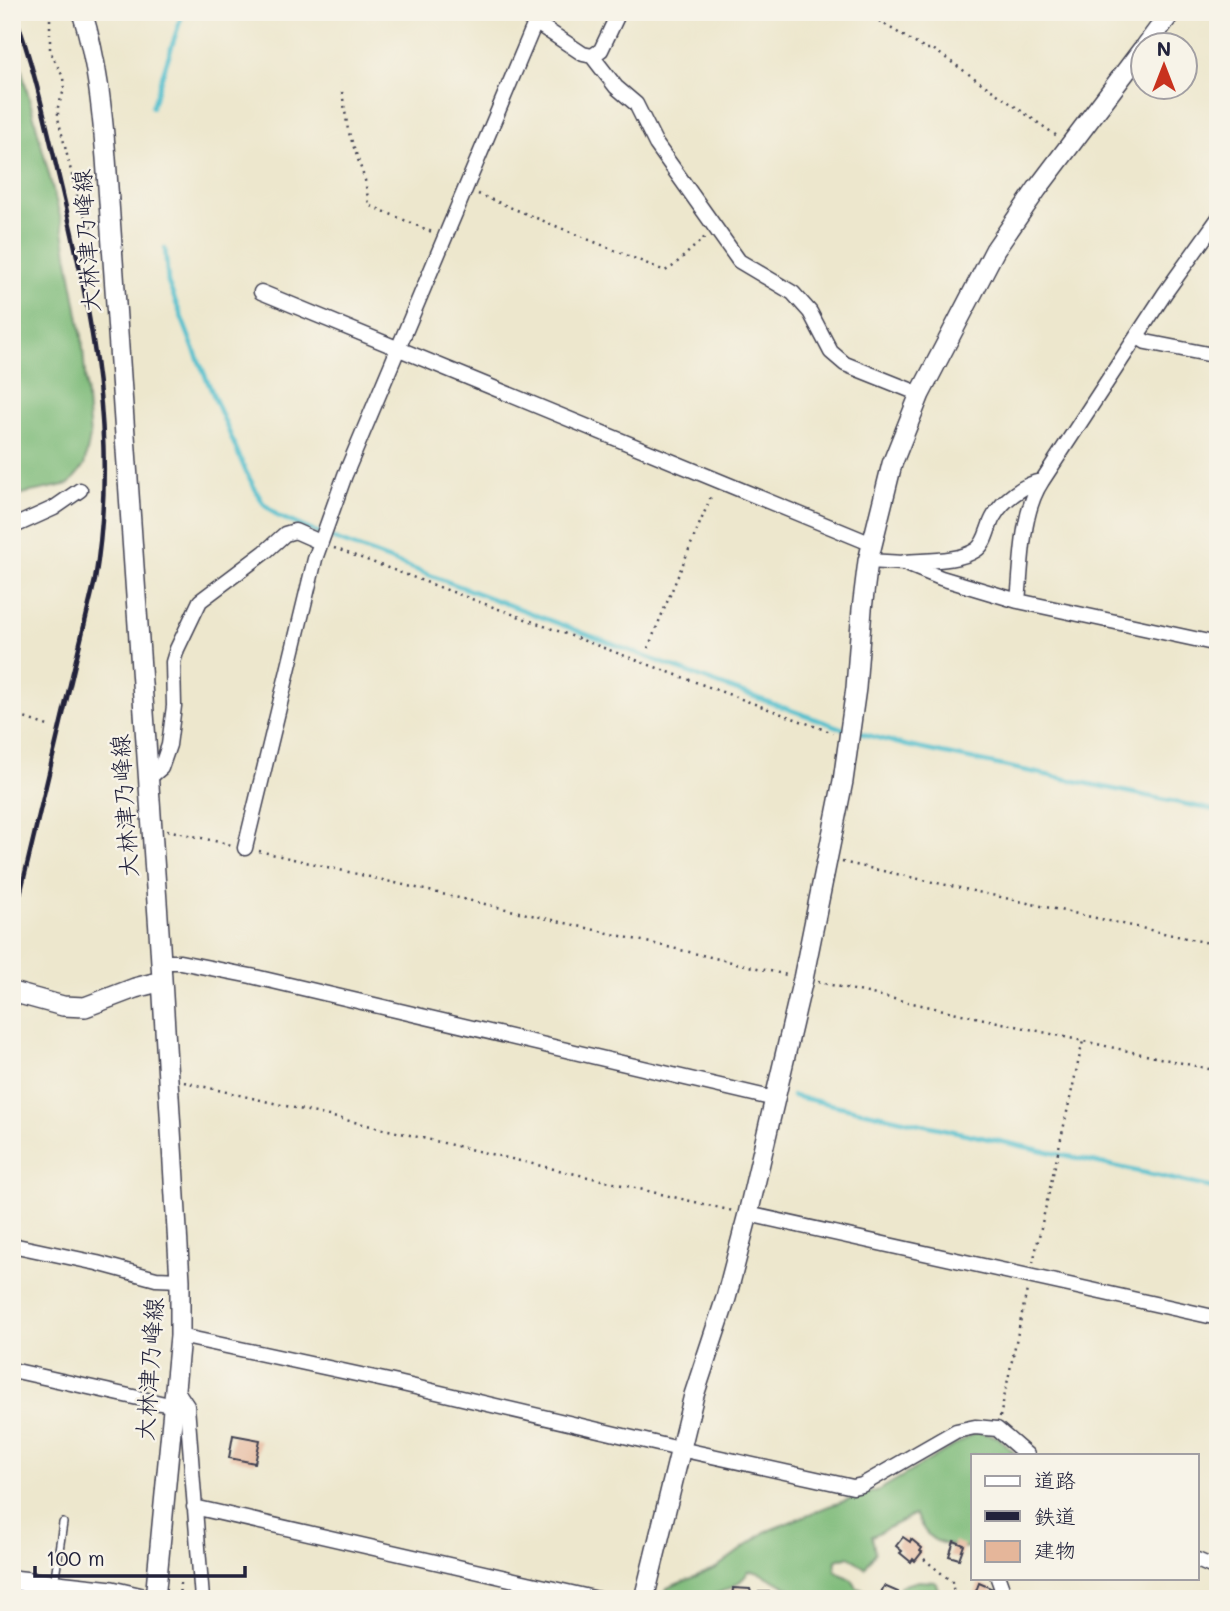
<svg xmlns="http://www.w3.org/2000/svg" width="1230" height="1611" viewBox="0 0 1230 1611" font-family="Mali,'Klee One',sans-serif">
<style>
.forest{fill:#80bc7b;stroke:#516f5b;stroke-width:2}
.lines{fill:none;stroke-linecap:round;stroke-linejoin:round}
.stream{stroke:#53bfcd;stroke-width:4.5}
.building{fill:#e5b69a}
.lane-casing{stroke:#404051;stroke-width:10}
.street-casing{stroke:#404051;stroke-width:17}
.secondary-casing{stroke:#404051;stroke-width:22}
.path{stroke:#404051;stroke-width:2.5;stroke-dasharray:2 5;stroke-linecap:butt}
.lane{stroke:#fff;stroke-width:7}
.street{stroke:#fff;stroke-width:14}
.secondary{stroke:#fff;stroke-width:19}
.rail{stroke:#22223b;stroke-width:4.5}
.labels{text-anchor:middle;stroke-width:5;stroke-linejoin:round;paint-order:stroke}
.street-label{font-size:24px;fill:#22223b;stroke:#f7f3e8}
</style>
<rect width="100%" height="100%" fill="#f7f3e8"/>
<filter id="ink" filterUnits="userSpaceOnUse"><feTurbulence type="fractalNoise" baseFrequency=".0143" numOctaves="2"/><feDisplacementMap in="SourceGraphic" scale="14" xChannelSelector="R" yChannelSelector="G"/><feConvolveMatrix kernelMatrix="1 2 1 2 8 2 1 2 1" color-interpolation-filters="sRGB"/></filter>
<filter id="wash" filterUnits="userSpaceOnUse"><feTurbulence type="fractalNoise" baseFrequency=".00686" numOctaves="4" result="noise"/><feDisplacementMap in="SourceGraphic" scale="28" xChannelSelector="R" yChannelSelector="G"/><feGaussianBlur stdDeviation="1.57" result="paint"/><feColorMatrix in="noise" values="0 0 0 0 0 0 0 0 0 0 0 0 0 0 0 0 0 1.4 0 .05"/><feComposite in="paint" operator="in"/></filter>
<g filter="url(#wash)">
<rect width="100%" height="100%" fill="#ede7cd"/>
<path class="forest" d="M12,33L61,220L82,337L90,437L84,466L69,484L12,496Z
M977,1432L998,1437L1016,1455H973V1539L966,1548C936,1543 929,1543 915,1514L872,1536L875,1553L865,1568L849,1556L836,1560L835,1571L852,1580L857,1588L873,1593L874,1599C851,1599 826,1601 803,1595C787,1590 764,1571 749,1571C733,1597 692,1599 663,1599L667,1588L716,1568L765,1532L829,1506L879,1490Z
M919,1581L935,1582L938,1589L936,1596L926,1599H900V1586Z"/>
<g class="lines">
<path class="stream" d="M152,107L183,12
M165,249L168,282L193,347L246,472L263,503L278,516L313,531L721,685L844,729
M856,732L908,746L1218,811
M793,1096L1218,1189"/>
</g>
<g id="blocks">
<path class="building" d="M233,1435L260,1440L255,1463L229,1458Z
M903,1537L910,1542L911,1539L922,1548L920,1551L922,1552L915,1561L913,1559L911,1562L900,1553L902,1551L896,1546Z
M954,1541L964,1545L959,1559L949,1556Z
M979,1583L993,1589L989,1599H973Z
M884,1586L898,1592L895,1599L879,1597Z
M733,1588L750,1589L753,1599H732Z
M759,1592H769V1599H759Z"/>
</g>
</g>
<g filter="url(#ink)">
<use href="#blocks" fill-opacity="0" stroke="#404051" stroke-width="2"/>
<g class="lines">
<defs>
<path id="lane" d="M54,1584L63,1523
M22,1599L28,1582"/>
<path id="street" d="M520,12L583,54L592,56L616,87L636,104L656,144L739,261L793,293L810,312L831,352L845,364L920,394
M592,56L601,50L619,12
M261,292L872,544
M1138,337L1146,342L1218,356
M1042,481L1165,293L1218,219
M12,527L54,508L80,490
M868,561L904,563L941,578L1018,601L1218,644
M905,562C926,560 958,562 976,550C987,543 987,527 994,516C1003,500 1024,484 1042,481C1021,512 1022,564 1018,601
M148,779L161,768L169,745L174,706L173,662L177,649L200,601L265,552L285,534L295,531L320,542
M245,848L315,559L345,475L535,23
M160,962H180L251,976L775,1099
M748,1214L1218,1318
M12,1245L97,1263L156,1279L180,1280
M180,1336L398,1383L671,1447L853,1487L862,1485L956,1431L975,1427L997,1429L1027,1455
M12,1370L174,1406
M175,1388L187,1406L202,1599
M194,1507L598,1599
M1197,1560L1218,1569
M998,1578L1002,1589L998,1599"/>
<path id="secondary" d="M82,12C97,59 102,109 106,158L160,946L180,1280V1336L155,1599
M1146,46L1171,12
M12,992L63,1006L85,1007L135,988L162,981
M12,1580L112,1591L146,1599
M644,1599L694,1395L726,1298L748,1214L803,979L843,781L856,688L862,609L868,561L892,464L920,394L995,250L1037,189L1142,50"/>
</defs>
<use href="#lane" class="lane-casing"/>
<use href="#street" class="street-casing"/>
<use href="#secondary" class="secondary-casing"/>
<path class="path" d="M50,12V51L63,77L64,90L58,107V118L80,208L93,229
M879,21L925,49H933L1057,136
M342,92L348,130L365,180L369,205L432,232
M478,194L665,271L672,267L706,236
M334,548L833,733
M648,648L712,494
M12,714L48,726
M167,830L232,845
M259,851L787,975
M842,862L1218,945
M818,982L1218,1071
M184,1082L733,1211
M1033,1263L1083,1041
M1000,1417L1027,1290
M924,1559L952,1582L955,1599
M179,1599L180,1583"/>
<use href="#lane" class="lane"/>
<use href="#street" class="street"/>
<use href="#secondary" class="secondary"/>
<path class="rail" d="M12,928L95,580C118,440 93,322 61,186C47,128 35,69 14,12"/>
</g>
</g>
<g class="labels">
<g class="street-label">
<text transform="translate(87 241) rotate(-94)" y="8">大林津乃峰線</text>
<text transform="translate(125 806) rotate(-94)" y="8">大林津乃峰線</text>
<text transform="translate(150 1369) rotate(-86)" y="8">大林津乃峰線</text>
</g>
</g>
<rect width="1230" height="1611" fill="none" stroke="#f7f3e8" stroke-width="42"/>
<rect x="971" y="1454" width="228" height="126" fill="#f7f3e8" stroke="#a29fa3" stroke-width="2"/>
<rect x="985" y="1476" width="35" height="10" fill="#ffffff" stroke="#a29fa3" stroke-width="2"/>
<text x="1034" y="1488" font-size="21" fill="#22223b">道路</text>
<rect x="985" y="1511" width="35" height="10" fill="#22223b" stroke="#a29fa3" stroke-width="2"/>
<text x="1034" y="1524" font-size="21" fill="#22223b">鉄道</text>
<rect x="985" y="1541" width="35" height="21" fill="#e5b69a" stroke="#a29fa3" stroke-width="2"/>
<text x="1034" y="1558" font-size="21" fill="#22223b">建物</text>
<g transform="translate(1164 66)"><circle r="33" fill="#f7f3e8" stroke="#a29fa3" stroke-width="2"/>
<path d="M0-5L12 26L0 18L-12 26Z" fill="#c8321e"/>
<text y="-10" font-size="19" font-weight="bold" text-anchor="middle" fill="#22223b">N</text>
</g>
<path d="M35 1566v10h210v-10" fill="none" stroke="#22223b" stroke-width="3.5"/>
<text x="46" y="1566" font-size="21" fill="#22223b" stroke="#f7f3e8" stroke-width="5" paint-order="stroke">100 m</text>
</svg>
